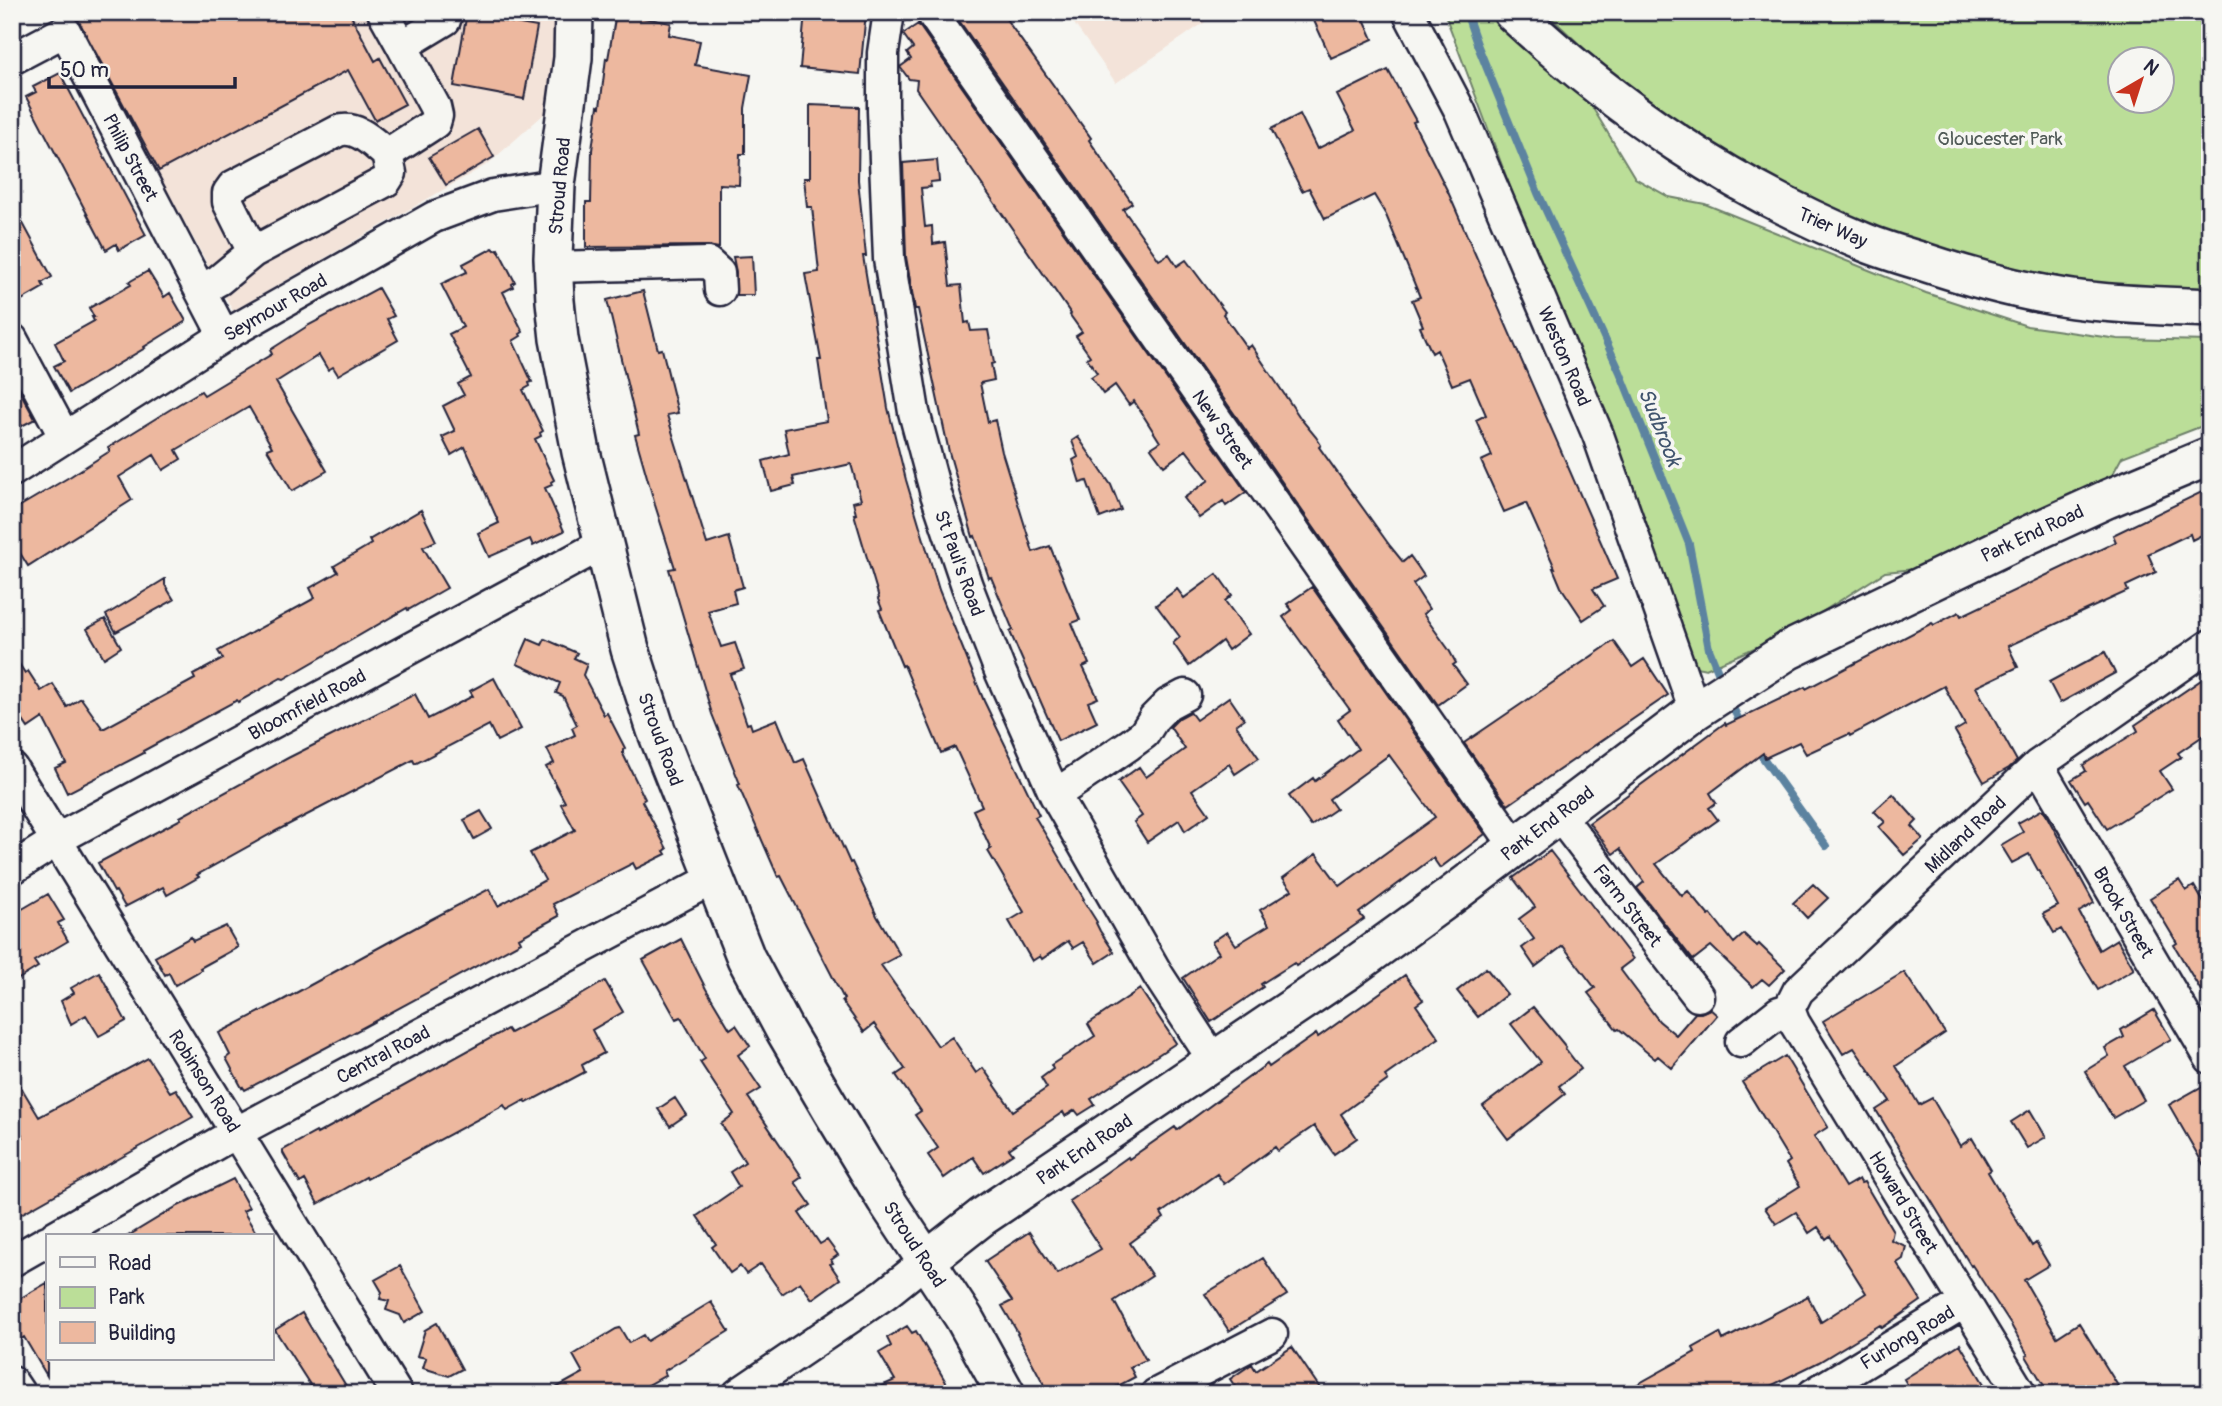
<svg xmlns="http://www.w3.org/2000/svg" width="2222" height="1406" viewBox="0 0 2222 1406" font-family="Pangolin,sans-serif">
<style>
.built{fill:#f3e3d9}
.green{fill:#bbde98;stroke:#6e806a;stroke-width:2;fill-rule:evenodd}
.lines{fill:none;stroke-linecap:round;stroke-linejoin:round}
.stream{stroke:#5c83a0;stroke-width:8}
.building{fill:#edb89f;stroke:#22223b;stroke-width:2}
.minor-casing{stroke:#22223b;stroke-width:35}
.major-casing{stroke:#22223b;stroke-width:42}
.minor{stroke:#f6f6f2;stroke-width:30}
.major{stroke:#f6f6f2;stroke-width:37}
.labels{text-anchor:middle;stroke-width:7;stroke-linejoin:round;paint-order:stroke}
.park-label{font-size:19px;fill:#505a57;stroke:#f6f6f2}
.street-label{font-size:19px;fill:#22223b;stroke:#f6f6f2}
.water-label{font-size:21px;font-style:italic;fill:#3f536d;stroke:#f6f6f2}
</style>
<rect width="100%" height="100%" fill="#f6f6f2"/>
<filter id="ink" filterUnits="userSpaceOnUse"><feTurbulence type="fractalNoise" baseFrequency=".0143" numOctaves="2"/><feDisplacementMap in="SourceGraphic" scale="14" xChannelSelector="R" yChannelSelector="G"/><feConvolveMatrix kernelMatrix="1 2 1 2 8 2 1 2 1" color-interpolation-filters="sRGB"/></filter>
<g filter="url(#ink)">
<path class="built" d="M70,12H554L553,106L488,164L233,311Z
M1066,12H1199L1205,22L1116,83Z"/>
<path class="green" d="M1444,12H1501L1591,105L1635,178L1669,197L1705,204L1926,293L2027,326L2118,339L2210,341V423L2122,457L2110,479L1925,568L1885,572L1789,633L1706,669L1691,666L1649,551L1602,404L1520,213Z
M1545,12H2210V294L2139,290L2022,274L1881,230L1786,189L1675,123L1610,73ZM2120,60H2162V102H2120Z"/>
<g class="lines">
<path class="stream" d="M1466,12L1477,44L1538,193L1620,372L1689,544L1709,649L1722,681
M1729,699L1743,729
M1756,748L1826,846"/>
</g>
<path class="building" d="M74,12H349L375,61L380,58L405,104L375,120L348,70L159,171Z
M471,12H492L491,19L537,27L524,99L454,86L466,18L470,19Z
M805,12H866L860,74L800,68Z
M953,12H1001L1091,138L1089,140L1132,203L1123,209L1159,260L1169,254L1177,266L1186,260L1225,312L1223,314L1247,348L1251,345L1301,419L1316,437L1321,445L1319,447L1390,546L1403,562L1410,556L1418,567L1424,576L1413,584L1429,609L1423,614L1449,650L1456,663L1453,665L1467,684L1438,705Z
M1310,12H1361L1373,39L1331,58Z
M616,13L671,23L669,35L700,41L695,65L751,75L745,108V154H740L739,185L719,184V248L708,246L586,247V202H591L592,150L596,120L598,106L600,107L606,58L608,59Z
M918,24L1246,492L1226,506L1223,501L1199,518L1184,498L1209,480L1186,450L1164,466L1151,448L1160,442L1134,401L1129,405L1115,385L1103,394L1091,377L1097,373L1087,358L1090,356L1076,336L1082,332L1070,315L1071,314L916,89L917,80L909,79L900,67L911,59L907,53L913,48L903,34Z
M1388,70L1416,121L1413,122L1448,192L1617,579L1593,589L1604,606L1583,620L1561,587L1553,568H1555L1526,503L1504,512L1481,461L1492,456L1476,420L1486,415L1470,378L1452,385L1437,350L1432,353L1420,327L1423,326L1412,300L1420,297L1386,215L1374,195L1325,219L1309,188L1302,191L1271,129L1300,114L1317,149L1355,130L1337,95Z
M60,73L146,235L119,250L116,244L106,250L26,97L36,92L33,87Z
M810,105L859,107L858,180L866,256H863L888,408L906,480L939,590L984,701L1039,815L1035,817L1084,899L1083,900L1097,922L1096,923L1100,931L1114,952L1097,963L1083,942L1073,948L1068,941L1042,959L1040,956L1032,961L1009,921L1024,912L988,851L991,849L973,810L982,806L955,747L941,753L904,665L902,666L879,610L882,609L878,599L879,598L854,514H856L853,502L861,500L851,464L793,477L795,485L771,491L763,461L789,454L784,429L827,421L818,360H821L805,274L819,272L812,207H807L804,178H810Z
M478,129L494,157L446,185L429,157Z
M937,160L939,181L930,182L931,187L921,188L925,227L932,226L933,244L945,242L950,286L961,285L965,323L969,322L971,331L988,330L994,363L991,364L994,380L980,383L988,422L995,420L1002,452L1033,552L1050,546L1080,620L1072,623L1089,664L1083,667L1098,698L1088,702L1097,722L1058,741L1010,632L1013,630L991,577L989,578L975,536L973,537L949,452L918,309H915L906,257L903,163Z
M12,203L52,277L42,283L44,287L18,302L12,291Z
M493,248L495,250L498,249L515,282L512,284L513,287L503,292L523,332L520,334L521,336L513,341L532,382L529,383L530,386L523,390L543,431L540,433L541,436L535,439L554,480L551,482L552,485L545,488L564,531L533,546L530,539L489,557L478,533L499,523L465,447L451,455L442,437L455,431L443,406L464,395L458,384L471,377L449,334L463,327L441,284L467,272L463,264Z
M752,256L754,295H736V272L733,257Z
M148,271L164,297L170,293L186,321L144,347L145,348L69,393L54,366L64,361L55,343L94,321L92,317H94L89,308L131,285L129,282Z
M378,288L394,316L387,319L398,340L338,375L333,367L328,370L319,355L276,382L327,471L292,491L267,449L272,447L249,407L176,450L181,459L163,470L154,455L119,477L132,500L28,566L12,540V511L71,476L110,451L108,448L179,404L201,391L204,395L272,354L270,350L309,325Z
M643,291L658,350L662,349L678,413L667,415L707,544L729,537L743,587L733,590L736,603L708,611L721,647L735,643L744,669L730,674L747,724L750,723L752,729L777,719L795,763L804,759L850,863L852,862L877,916L900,955L881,965L938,1046L952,1037L976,1073L983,1068L1013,1111L1047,1088L1041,1078L1053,1069L1051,1065L1095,1036L1088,1024L1140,989L1176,1043L1091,1099L1095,1105L1079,1115L1075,1110L1065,1116L1063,1112L1009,1149L1013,1154L984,1173L973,1157L944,1178L928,1155L938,1148L915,1115L921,1111L896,1075L905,1069L874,1024L864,1032L842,1001L844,999L781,876L778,877L738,785L740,784L712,714L669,569L675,568L655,505L635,435L639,434L607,300Z
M12,377L35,419L12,431Z
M1078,437L1111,485L1121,510L1100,518L1087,481L1080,483L1073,460L1078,457L1072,441Z
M2210,488V531L2192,540L2190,534L2148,554L2156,572L2126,586L2128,591L2008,646L2018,667L1976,687L2017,761L2009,768L1984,782L1955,731L1965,725L1944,686L1850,736L1849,734L1806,754L1799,742L1765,758L1763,753L1710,793L1716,803L1709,808L1718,820L1656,864L1682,896L1688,891L1709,916L1711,914L1734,943L1744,934L1757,946L1759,944L1785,969L1769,985L1762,979L1753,987L1711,946L1693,960L1637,888L1644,882L1620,849L1613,854L1589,823L1725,723L1726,725L1805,687L1806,689L1932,623L1934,625L1959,612L1961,616L2116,542L2113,535Z
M421,510L436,541L423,547L447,588L408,610L407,608L284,679L281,678L238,702L237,700L143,751L144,753L67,793L55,768L66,763L43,718L28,728L12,704V653L25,673L28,671L41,691L53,684L67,707L81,698L103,729L195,679L193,675L223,659L218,651L315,598L310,588L338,572L334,566L371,544L369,540Z
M1217,574L1232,595L1225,601L1249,634L1228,650L1222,641L1189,666L1173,643L1180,637L1156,605L1177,589L1184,598Z
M165,579V585L174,600L116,632L106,615Z
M1312,587L1485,834L1440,868L1433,858L1359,913L1364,919L1296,966L1294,963L1261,984L1263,987L1211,1022L1183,978L1219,953L1212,942L1227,932L1236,945L1269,925L1260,910L1292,890L1283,878L1316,854L1340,886L1435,817L1389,755L1329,799L1336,809L1311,826L1289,796L1313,778L1315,781L1358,749L1338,719L1350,710L1283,617L1292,610L1287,604Z
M105,619L121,647L104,658L87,629Z
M528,639L542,645L545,639L577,653L574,658L587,664L583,675L604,715L607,713L625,748L623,750V754L645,799L642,801L667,849L664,851L666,854L636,869L633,863L553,904L559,916L519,938L521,942L327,1047L245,1090L243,1087L242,1088L226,1058L230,1055L219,1033L283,1000L422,924L489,889L498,906L545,880L530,853L575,830L561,804L565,802L546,767L554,763L547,749L575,735L572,728L577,725L563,696L556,693L560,683L517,664Z
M1614,641L1632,667L1644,659L1668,695L1508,805L1464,743Z
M2105,652L2115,673L2060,703L2049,682Z
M2210,674V731L2178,753L2181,757L2160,771L2172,789L2107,829L2088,800L2085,802L2071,780L2086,771L2083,765L2138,731L2135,725Z
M494,678L521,729L497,741L489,725L415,764L413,760L276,831L197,875L199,877L167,895L163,887L125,907L116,891L114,892L98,863L181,819L180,817L288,758L415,694L428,719L473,696L470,691Z
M1229,697L1244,719L1236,725L1259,758L1235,774L1229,764L1192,790L1209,814L1185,831L1179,820L1147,842L1134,822L1142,816L1118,782L1139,767L1146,777L1185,749L1170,727L1179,718L1190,712L1196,720Z
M1893,794L1917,821L1912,826L1923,839L1904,855L1879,827L1885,822L1874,811Z
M2043,809L2094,903L2079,912L2099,950L2117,939L2134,969L2098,990L2061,929L2054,933L2043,914L2058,906L2029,854L2012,863L2001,845L2023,832L2018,823Z
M481,811L492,829L474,839L464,820Z
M1550,851L1633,959L1620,969L1659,1021L1676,1035L1695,1013H1701L1710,1009L1717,1015L1672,1068L1658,1056L1655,1059L1619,1029L1617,1030L1588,993L1595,988L1563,946L1535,967L1522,948L1534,939L1519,919L1535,907L1513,878Z
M2179,880L2186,891L2194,886L2210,913V1006L2174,945L2177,943L2150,898Z
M1813,884L1828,898L1807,918L1793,903Z
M48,894L64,920L58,923L68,941L34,961L38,967L12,983V915Z
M226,926L238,947L200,968L201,970L175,985L169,973L165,975L155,957L191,937L193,941Z
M681,939L706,989L730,1029L736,1025L750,1046L738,1055L761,1089L748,1097L802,1177L795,1182L811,1205L799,1213L820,1244L827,1240L838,1255L831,1260L833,1263L830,1264L840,1279L812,1299L800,1282L782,1294L761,1264L746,1274L740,1266L730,1273L712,1247L716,1244L697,1216L739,1187L730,1172L745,1162L721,1124L734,1114L700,1062L705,1059L681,1017L676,1019L643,960Z
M1486,968L1507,994L1478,1017L1457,991Z
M99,972L126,1021L99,1036L86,1015L71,1024L61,1001L74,993L71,988Z
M1904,972L1945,1033L1896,1066L1919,1105L1932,1098L1960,1146L1972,1138L1991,1170L1988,1172L2032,1246L2036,1243L2049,1265L2024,1280L2057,1337L2079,1323L2123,1394H2049L2026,1356L2028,1355L2011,1325L1972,1265L1971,1266L1876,1110L1890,1101L1854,1048L1843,1054L1823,1021Z
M1405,975L1423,1000L1416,1005L1439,1038L1385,1076L1388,1080L1341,1114L1357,1138L1334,1154L1314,1126L1278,1151L1275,1147L1224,1184L1217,1174L1161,1213L1164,1218L1130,1243L1152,1276L1114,1301L1146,1360L1130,1367L1135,1377L1103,1394H1049L1017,1334L1018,1333L1002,1306L1012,1301L985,1261L1029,1232L1057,1274L1101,1249L1069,1201L1098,1181L1097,1179L1128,1157L1129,1159L1175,1127L1177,1130L1267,1064L1269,1067L1316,1034L1318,1037Z
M605,981L623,1012L592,1030L604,1053L582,1065L585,1072L527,1103L525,1100L507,1110L504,1105L367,1179L366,1177L318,1204L305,1180L300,1183L283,1153V1150L316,1132L317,1134L507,1029L510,1033L578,997Z
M1533,1007L1566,1047L1565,1048L1581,1069L1559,1086L1565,1094L1508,1139L1483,1106L1541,1062L1511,1024Z
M2154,1010L2171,1039L2125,1066L2144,1100L2113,1118L2085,1071L2109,1056L2105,1048L2124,1037L2121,1030Z
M1785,1056L1828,1127L1814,1136L1845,1187L1859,1179L1861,1183L1864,1182L1893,1231L1891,1240L1906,1246L1903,1259L1897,1263L1921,1301L1882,1328L1880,1325L1819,1362L1754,1394H1620L1695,1352L1693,1348L1720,1333L1723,1340L1808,1296L1821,1322L1866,1293L1830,1236L1826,1239L1818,1227L1809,1233L1796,1212L1776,1224L1765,1208L1800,1186L1786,1164L1790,1161L1742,1082Z
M148,1058L170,1092L176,1089L193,1117L12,1219V1143L23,1137L12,1115V1072L39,1117Z
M2210,1082V1176L2169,1105Z
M675,1098L686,1115L670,1126L658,1109Z
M2030,1110L2046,1137L2027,1148L2011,1122Z
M233,1179L249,1208L243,1211L258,1236H128L176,1207Z
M1263,1258L1287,1295L1229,1331L1205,1294Z
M400,1266L425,1311L404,1323L400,1315L386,1310L389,1301L380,1299L382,1292L375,1280Z
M47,1283V1376L24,1337L12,1344V1303Z
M711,1302L729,1331L664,1371L666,1375L632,1394H545L583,1373L573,1355L616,1329L620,1328L629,1343L643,1335L647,1341Z
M302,1313L314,1333L351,1394H316L275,1330Z
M437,1323L462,1369L449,1376L423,1368L426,1358L417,1356L425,1330Z
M907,1326L912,1333L916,1331L947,1384L930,1394H864L895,1380L879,1353L891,1346L887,1338Z
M1960,1344L1990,1394H1913L1904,1379Z
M1292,1347L1324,1394H1240L1230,1379L1252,1364L1256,1371Z"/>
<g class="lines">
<defs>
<path id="minor" d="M383,12L402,46L445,20L447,12
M889,12L883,53V111L889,259L914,412L936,494L967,586L1000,671L1055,795L1158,975L1214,1061
M931,12L1515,846
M1408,12L1460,111L1598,435L1695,711
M12,59L65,31L224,336
M387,154L435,123L437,116L435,107L402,46
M553,267L708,263L719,273L720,290
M201,290L219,280L253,252L386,181L391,173L387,154C373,143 357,125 338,131L233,186L228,193V202L253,252
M12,339L64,436
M12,471L224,336L434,217L493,195L556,185
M2038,765L2210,1058
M12,768L397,1394
M1055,795L1129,745L1144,734L1154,718L1168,704L1185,695
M1559,815L1698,996
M12,869L67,834L603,544
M1789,1009L1794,1022L2021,1394
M1741,1042L1779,1012L1789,1009L1798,991L2038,765L2210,645
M55,1236L237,1132L714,878
M12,1261L47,1241
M12,1382L20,1394
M738,1394L885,1294L926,1261
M1156,1394L1272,1334
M1813,1394L1965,1302"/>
<path id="major" d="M574,12L573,58L556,185L553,258L555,301L559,339L581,452L630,649L656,730L746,958L785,1031L832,1111L886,1200L964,1318L1006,1394
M1512,12C1618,110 1730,187 1864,242C1883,250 1904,256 1924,262C1972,278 2022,292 2073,299C2118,305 2164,306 2210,308
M926,1261L982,1217L1347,971L1448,898L1695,711L1789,650L2028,535L2107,499L2210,456"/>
</defs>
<use href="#minor" class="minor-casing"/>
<use href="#major" class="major-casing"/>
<use href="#minor" class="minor"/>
<use href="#major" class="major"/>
</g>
</g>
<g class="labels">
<g class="park-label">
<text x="2000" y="145">Gloucester Park</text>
</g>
<g class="street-label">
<text transform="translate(131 157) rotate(62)" y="7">Philip Street</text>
<text transform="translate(559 186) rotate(-85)" y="7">Stroud Road</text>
<text transform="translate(1833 227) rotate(24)" y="7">Trier Way</text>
<text transform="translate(275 307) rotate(-30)" y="7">Seymour Road</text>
<text transform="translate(1565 356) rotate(67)" y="7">Weston Road</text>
<text transform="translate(1223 429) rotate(55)" y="7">New Street</text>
<text transform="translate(2032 533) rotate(-25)" y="7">Park End Road</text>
<text transform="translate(960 563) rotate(70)" y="7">St Paul's Road</text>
<text transform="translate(307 704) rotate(-28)" y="7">Bloomfield Road</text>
<text transform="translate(661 739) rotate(70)" y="7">Stroud Road</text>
<text transform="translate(1547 823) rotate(-37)" y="7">Park End Road</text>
<text transform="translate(1965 834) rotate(-43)" y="7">Midland Road</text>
<text transform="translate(1628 905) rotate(52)" y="7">Farm Street</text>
<text transform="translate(2124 912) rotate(60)" y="7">Brook Street</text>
<text transform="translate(383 1054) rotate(-28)" y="7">Central Road</text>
<text transform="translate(205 1081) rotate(58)" y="7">Robinson Road</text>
<text transform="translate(1084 1149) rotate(-34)" y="7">Park End Road</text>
<text transform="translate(1904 1202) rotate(59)" y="7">Howard Street</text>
<text transform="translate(915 1244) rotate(57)" y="7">Stroud Road</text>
<text transform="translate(1907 1337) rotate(-31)" y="7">Furlong Road</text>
</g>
<g class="water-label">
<text transform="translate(1660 427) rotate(68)" y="7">Sudbrook</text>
</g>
</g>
<rect width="2222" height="1406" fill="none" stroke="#f6f6f2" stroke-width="42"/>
<rect x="21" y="21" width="2180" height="1364" fill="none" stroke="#22223b" stroke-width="2.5" filter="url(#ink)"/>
<rect x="46" y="1234" width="228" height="126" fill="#f6f6f2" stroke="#a1a1a9" stroke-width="2"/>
<rect x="60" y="1257" width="35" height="10" fill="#f6f6f2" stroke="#a1a1a9" stroke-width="2"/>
<text x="108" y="1270" font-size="21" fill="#22223b">Road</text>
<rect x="60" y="1287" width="35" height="21" fill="#bbde98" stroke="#a1a1a9" stroke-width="2"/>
<text x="108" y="1304" font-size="21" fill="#22223b">Park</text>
<rect x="60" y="1322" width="35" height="21" fill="#edb89f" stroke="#a1a1a9" stroke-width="2"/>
<text x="108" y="1340" font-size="21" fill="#22223b">Building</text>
<g transform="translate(2141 80) rotate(39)"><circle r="33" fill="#f6f6f2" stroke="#a1a1a9" stroke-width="2"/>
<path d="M0-5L12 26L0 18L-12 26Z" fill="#c8321e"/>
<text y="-10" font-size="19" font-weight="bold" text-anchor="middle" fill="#22223b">N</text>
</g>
<path d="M49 77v10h186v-10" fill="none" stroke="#22223b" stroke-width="3.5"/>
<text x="60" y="77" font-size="21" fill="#22223b" stroke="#f6f6f2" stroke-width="5" paint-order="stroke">50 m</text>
</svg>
